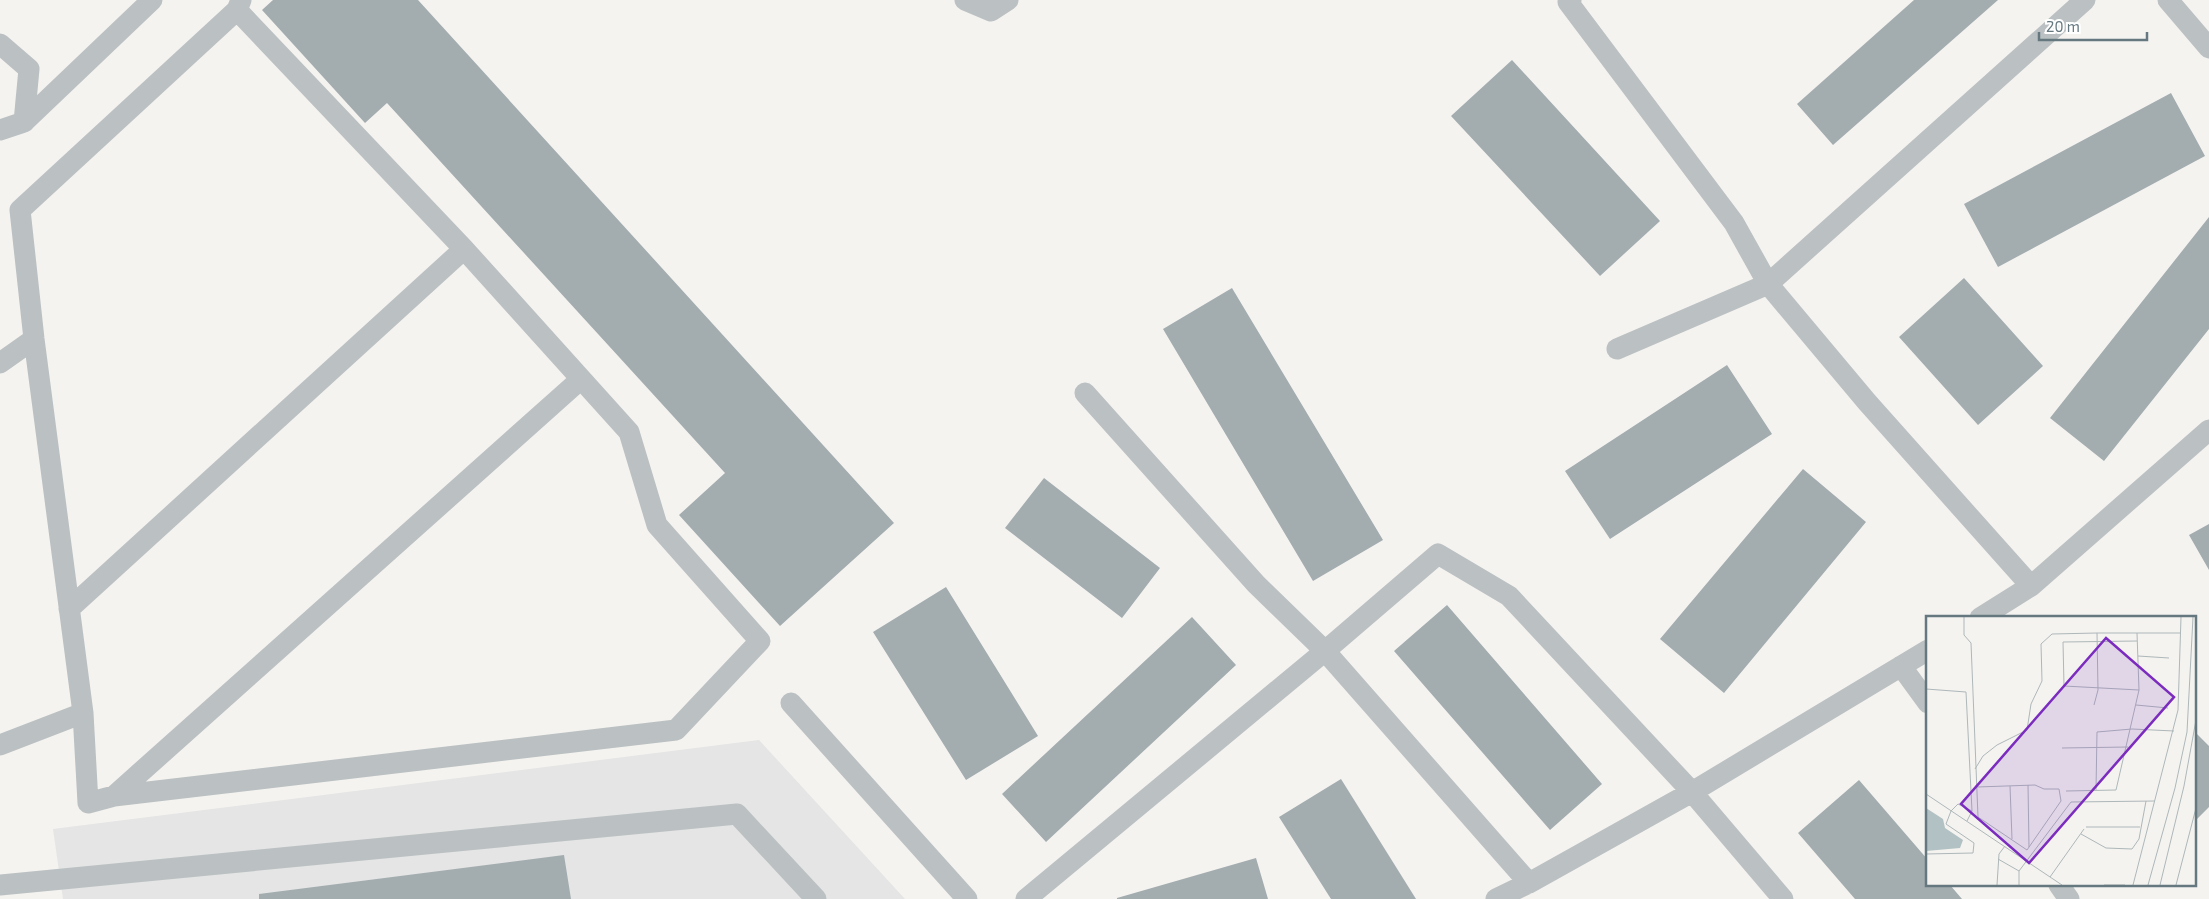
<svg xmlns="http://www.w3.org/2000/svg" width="2209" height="899" viewBox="0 0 2209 899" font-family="'Exo 2',sans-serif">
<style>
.built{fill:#e4e5e4}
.building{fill:#a3acaf}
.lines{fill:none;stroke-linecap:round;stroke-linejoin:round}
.service{stroke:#bbc0c2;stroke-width:21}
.inset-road{fill:none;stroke:#aeb7b9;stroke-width:1}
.view{fill:#7b2cbf;fill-opacity:0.15;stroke:#7b2cbf;stroke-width:2.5}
.inset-edge{fill:none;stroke:#65787f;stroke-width:2.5}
</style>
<rect width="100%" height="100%" fill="#f4f3f0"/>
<path class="built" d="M759,740L905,899H63L53,829Z"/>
<path class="building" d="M273,0H418L894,523L780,626L679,515L725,473L387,103L365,123L262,10Z
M1914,0H1998L1833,145L1797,104Z
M1512,60L1660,221L1600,276L1451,116Z
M2171,93L2205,156L1998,267L1964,204Z
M2209,217V329L2104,461L2050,418Z
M1964,278L2043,366L1978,425L1899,337Z
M1232,288L1383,540L1313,581L1163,329Z
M1727,365L1772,434L1610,539L1565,471Z
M1803,469L1866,522L1724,693L1660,639Z
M1044,478L1160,568L1122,618L1005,528Z
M2209,524V570L2189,535Z
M946,587L1038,736L966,780L873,632Z
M1447,605L1602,784L1550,830L1394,651Z
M1192,617L1236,665L1046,842L1002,794Z
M2195,732L2209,746V807L2195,821Z
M1341,779L1416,899H1331L1279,817Z
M1859,780L1928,860V885H1950L1962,899H1855L1798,833Z
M564,855L571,899H259V894Z
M1256,858L1268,899H1117V898Z"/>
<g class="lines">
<path class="service" d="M965,0L991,11L1008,0
M1571,0L1568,2L1734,223L1768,284L1867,402L2031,586
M2168,0L2209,48
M237,10L464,249L629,432L657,525L760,641L676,730L114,796L88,803L83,713L34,339L20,210L237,10L241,0
M0,44L29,69L24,122L0,130
M24,122L152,0
M1617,349L1768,284L2085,0
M0,363L34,339
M1085,393L1256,584L1325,651L1529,883
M69,609L464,249
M1980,618L2031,586L2209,430
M1901,666L1928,703
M791,703L967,899
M0,745L83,713
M114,796L581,379
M0,885L737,814L816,899
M2059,885L2069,899
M1026,899L1325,651L1438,554L1509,596L1692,792L1783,899
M1496,899L1529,883L1692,792L1928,650"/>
</g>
<g transform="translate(1926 616)">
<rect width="270" height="270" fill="#f4f3f0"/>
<path d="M0,192L17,203L19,212L37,224L34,232L0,235Z" fill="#b2c1c3"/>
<path class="inset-road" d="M38,1V19L45,27L52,201L101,234L135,185L133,173H118L109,169L51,171M171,17H211M211,25L137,26L138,70L213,74M212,40L243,42M0,73L40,76L46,195M210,89L242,92M136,132L202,131M49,153L57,140L71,129L101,114L105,88L116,65L115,28L126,18L171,17L172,74L168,89M102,169L103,231M84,170L86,223M170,174L171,116L206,113L248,115M140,175L190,174L213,74L211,17H255M0,178L136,269M160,211H214M155,218L180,232L206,233L213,223L220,185M0,238L47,237L48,227L20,208L25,195L32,188L46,195L41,205M72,243L93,255M124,261L158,213M71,269L73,238L79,230M93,269V255L145,186L229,185M178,269H199M207,269L252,94L255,1M222,269L249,172L261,116L267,1M234,269L258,170L270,104M250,269L270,192"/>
<path class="view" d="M180,22L248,81L103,247L35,188Z"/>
<rect width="270" height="270" class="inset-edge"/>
</g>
<path d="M2039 32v8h108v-8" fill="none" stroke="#65787f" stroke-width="2.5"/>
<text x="2046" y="32" font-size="15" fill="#65787f" stroke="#ffffff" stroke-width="4" paint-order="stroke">20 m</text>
</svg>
